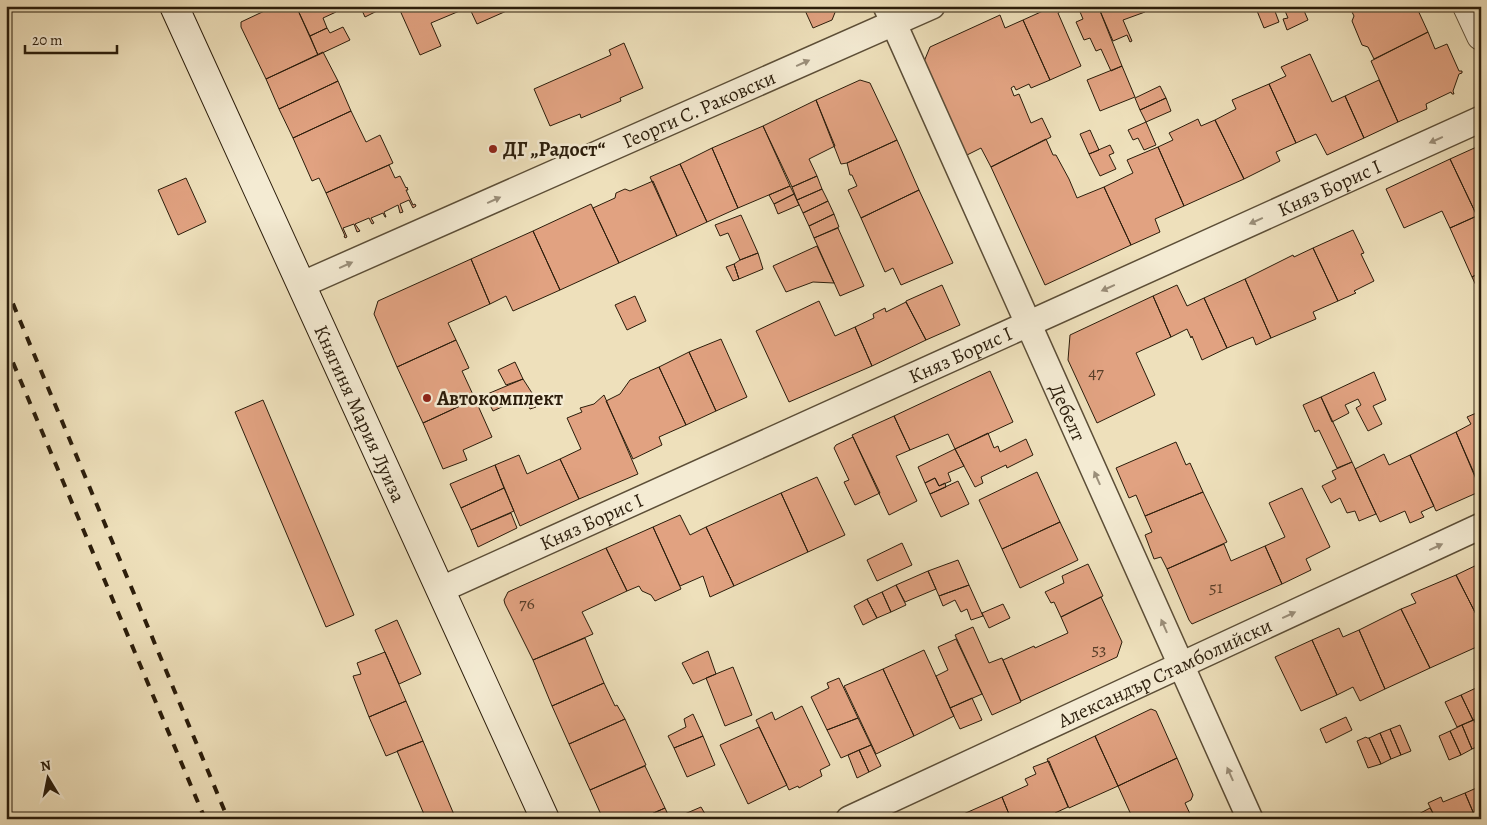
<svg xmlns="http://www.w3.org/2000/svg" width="1487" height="825" viewBox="0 0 1487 825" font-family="Alegreya,serif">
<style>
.building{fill:#e1a281;stroke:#2b1d0b}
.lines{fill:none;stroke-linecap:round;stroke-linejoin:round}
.minor-casing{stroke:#5c4e37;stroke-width:28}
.tertiary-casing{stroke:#5c4e37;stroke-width:30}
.secondary-casing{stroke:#2b1d0b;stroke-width:30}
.minor{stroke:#f4ebd3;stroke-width:25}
.tertiary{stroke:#f4ebd3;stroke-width:28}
.secondary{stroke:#f4ebd3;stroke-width:28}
.rail{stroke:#2b1d0b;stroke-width:4;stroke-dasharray:9 9;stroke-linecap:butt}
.oneway{fill:#9a8e79}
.poi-dot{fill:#8f2418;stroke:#f4ebd3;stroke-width:2}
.labels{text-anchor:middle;stroke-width:5;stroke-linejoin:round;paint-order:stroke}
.number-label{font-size:18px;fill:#583e28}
.street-label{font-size:20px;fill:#2b1d0b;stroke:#f4ebd3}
.poi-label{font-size:20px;font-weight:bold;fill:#2b1d0b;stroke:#f4ebd3;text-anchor:start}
</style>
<rect width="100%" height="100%" fill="#eee0bb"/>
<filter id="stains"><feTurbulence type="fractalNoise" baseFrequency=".004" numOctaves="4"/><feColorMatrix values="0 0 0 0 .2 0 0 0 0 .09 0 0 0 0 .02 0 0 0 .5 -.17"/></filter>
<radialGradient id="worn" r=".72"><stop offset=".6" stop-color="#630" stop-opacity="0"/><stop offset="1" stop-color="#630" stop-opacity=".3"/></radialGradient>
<path class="building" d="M275,6H296L318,55L266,79L241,27V22Z
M296,6H334L336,12L323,18L327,28L310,36Z
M360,6H384L385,7L365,17Z
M398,6H510L511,9L477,24L469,7L431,23L441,46L420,55Z
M803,6H834L836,10L832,20L813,28Z
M1063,6L1064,9L1058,13L1081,66L1050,80L1023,20L1054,6Z
M1080,6H1098L1122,66L1111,71L1101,49L1096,51L1090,38L1084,40L1076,22L1083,19L1078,7Z
M1098,6H1143L1145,12L1123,20L1132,41L1130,42L1127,35L1113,41Z
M1255,6H1273L1279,22L1264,28Z
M1283,6H1302L1308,20L1287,30L1283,19L1288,18Z
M1349,6H1416L1428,32L1374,59L1368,47L1362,45L1352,21L1354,16Z
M1000,15L1005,28L1023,20L1050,80L1031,88L1029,84L1016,90L1014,86L1011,88L1014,96L1019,94L1031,123L1042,118L1051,137L991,167L981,148L965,156L923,64L930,47Z
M343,27L350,40L318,55L310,36L327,28L330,33Z
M1428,32L1435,49L1447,44L1459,71H1462V73L1459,74L1453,91L1454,94H1452L1451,92L1426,104L1427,109L1398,122L1371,61Z
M624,43L643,88L620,98L621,101L581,118L580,114L550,126L534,89L611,55L609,50Z
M323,52L338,81L279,109L266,79Z
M1310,54L1332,102L1345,96L1364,138L1327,155L1316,134L1296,143L1269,84L1286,76L1281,67Z
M1122,66L1135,97L1100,111L1087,80Z
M860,80L870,83L897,140L847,163L841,164L816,100Z
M1379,80L1398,122L1364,138L1345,96Z
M338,81L351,111L293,138L279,109Z
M1269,84L1296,143L1276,152L1280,161L1244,179L1215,120L1236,109L1232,100Z
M1160,86L1166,98L1140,110L1135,98Z
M1166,98L1171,111L1146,122L1140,110Z
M816,100L835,146L809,159L817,176L792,187L763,126Z
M351,111L366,142L380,135L393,163L326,193L319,178L312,181L293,138Z
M1198,119L1201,126L1215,120L1244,179L1184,206L1158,147L1173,140L1169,133Z
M1146,122L1156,145L1144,150L1138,138L1133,140L1128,130Z
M763,126L790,186L738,208L712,148Z
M1090,130L1099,150L1089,154L1080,134Z
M1046,139L1053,155H1056L1069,179L1077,198L1104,187L1131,245L1045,285L991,167Z
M897,140L919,190L861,218L848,190L857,186L852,175H850L847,163Z
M1110,145L1114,153L1109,155L1116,169L1100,176L1089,154Z
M1481,145V214L1477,216L1450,159Z
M1158,147L1184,206L1155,219L1160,232L1131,245L1104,187L1133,173L1127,160Z
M712,148L738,208L707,222L680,164Z
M1450,159L1477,216L1450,228L1442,211L1404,228L1386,189Z
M680,164L707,222L677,236L650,177Z
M389,165L395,178L400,176L406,188L407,187L408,190H406L413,205L415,204L416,206L413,208L409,200L400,204L403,212L400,213L398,205L384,212L386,217H385L383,213L371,218L374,223L372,224L369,218L355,224L360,231L357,232L354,224L343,228L347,237L345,238L344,236H345L326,193Z
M817,176L822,189L797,200L792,187Z
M186,178L206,222L178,235L158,190Z
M653,181L677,236L619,263L593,208L615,198L616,193L625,189L630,191Z
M790,186L794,194L774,204L769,195Z
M822,189L828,201L803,213L797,200Z
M919,190L953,263L901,285L893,268L885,272L861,218Z
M794,194L799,205L778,214L774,204Z
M828,201L834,214L809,226L803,213Z
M591,204L619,263L560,290L533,231Z
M834,214L839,227L814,238L809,226Z
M1481,214V272L1472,277L1450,228Z
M741,215L758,253L740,260L728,233L720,236L715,225Z
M838,228L864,286L840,296L814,238Z
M1353,230L1364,253L1361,254L1374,281L1354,291L1356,293L1338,301L1313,248Z
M533,231L560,290L513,311L506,296L490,304L471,259Z
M817,246L834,283L813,282L786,292L773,266Z
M1313,248L1338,301L1313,312L1316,319L1271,338L1245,279L1293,255L1294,257Z
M758,253L763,269L739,279L734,264L740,260Z
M471,259L490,304L448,323L456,340L397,367L374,314L378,301Z
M734,264L739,279L733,281L726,267Z
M1481,272V296L1472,277Z
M1245,279L1271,338L1256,345L1253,337L1227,348L1204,298Z
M942,285L960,325L926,340L906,302V301Z
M1177,285L1187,306L1204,298L1227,348L1202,360L1192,336L1191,338L1187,329L1171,337L1153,296Z
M635,296L646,321L627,330L615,305Z
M1153,296L1171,337L1136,353L1155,395L1097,423L1068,360L1070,335Z
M819,301L835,336L855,327L872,366L789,402L756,331Z
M906,302L926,340L872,366L855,327L874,318L873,314L885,308L886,312Z
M721,339L747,397L716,411L689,352Z
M456,340L469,368L462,371L475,399L423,423L397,367Z
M689,352L716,411L686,425L659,367Z
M515,362L523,379L506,385L498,370Z
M659,367L686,425L659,437L662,445L633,459L606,401L620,394L630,380Z
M990,371L1013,422L955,449L948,434L910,450L894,416Z
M1374,372L1386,400L1373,406L1382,424L1368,431L1356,408L1361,405L1358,399L1345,405L1349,413L1332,422L1321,397Z
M523,379L532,393L493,411L485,395Z
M532,393L536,407L530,409L525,397Z
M604,395L638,474L579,499L560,459L581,449L567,418L582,412L580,408L594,404Z
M1321,397L1352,462L1337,468L1319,430L1315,432L1303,405Z
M475,399L492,437L463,450L467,460L443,469L423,423Z
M263,400L354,615L326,627L235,412Z
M1481,411V489L1456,432L1471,424L1467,417Z
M894,416L910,450L896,456L917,501L889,515L852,435Z
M1456,432L1481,491L1436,511L1410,455Z
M988,433L994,448L998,446L1000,452L1026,439L1033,455L1007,468L1006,465L981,477L983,483L975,487L955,449Z
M853,437L880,493L855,505L844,482L849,480L834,448L836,445Z
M1176,442L1186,465L1190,463L1203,492L1145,516L1136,495L1129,498L1116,468Z
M955,449L964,466L948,473L951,481L939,486L935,478L925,483L918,467Z
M1384,454L1389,465L1410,455L1434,506L1421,512L1424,517L1410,523L1405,511L1380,522L1355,469Z
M519,455L527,474L560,459L579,499L520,526L495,465Z
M1352,462L1376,514L1359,521L1355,511L1347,513L1340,498L1331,503L1322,486L1336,479L1332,471Z
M495,465L504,488L461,508L450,484Z
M1037,472L1060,522L1002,549L979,500Z
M817,477L845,535L808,552L781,493Z
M935,478L939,486L945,483L946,487L930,494L925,483Z
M958,481L969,504L941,517L930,494Z
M504,488L514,511L471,530L461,508Z
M1302,488L1330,547L1306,559L1311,570L1282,584L1265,546L1285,537L1269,503Z
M1203,492L1227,542L1167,569L1161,557L1154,559L1145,535L1152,532L1145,516Z
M781,493L808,552L734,586L706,527Z
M511,513L517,528L478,547L471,530Z
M680,515L690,535L706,527L734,586L710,597L703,576L680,586L653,527Z
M1060,522L1078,560L1020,588L1002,549Z
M653,527L681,589L655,601L651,595L642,591L639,586L627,591L606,548Z
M902,543L912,565L877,581L867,560Z
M1224,544L1231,561L1265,546L1282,584L1192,624L1189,620L1167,569Z
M606,548L627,591L582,612L593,634L533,660L505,604L504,600L508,592Z
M958,560L969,585L939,596L928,571Z
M1481,563V624L1456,575Z
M1088,564L1103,596L1061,617L1054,602L1051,603L1045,592L1064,583L1062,576Z
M928,571L936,589L905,602L896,585Z
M1456,575L1481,624V645L1430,668L1401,609L1416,603L1411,594Z
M896,585L906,605L891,612L882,592Z
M969,585L983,616L971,620L967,609L961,612L955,600L943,606L939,596Z
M882,592L891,612L877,618L867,599Z
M1101,597L1122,642L1117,657L1021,701L1003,660L1034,646L1035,648L1068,633L1061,617Z
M867,599L877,618L863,625L854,606Z
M1003,604L1010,618L989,628L982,613Z
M1401,609L1430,668L1385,689L1359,630Z
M397,620L421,674L399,684L375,630Z
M973,627L989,663L1002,658L1021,702L992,715L955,635Z
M1339,628L1343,637L1359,630L1385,689L1360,701L1353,687L1337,695L1312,640Z
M585,638L604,683L552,706L533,660Z
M956,639L982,694L950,708L936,676L948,670L938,647Z
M1312,640L1337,695L1301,711L1275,657Z
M924,650L954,716L914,736L883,669Z
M708,651L716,674L693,684L682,663Z
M385,652L406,701L369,717L353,676L361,674L357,663Z
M733,667L752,715L725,726L706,678Z
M883,669L914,736L876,754L844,686Z
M839,678L858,718L827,730L811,697L829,688L827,683Z
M604,683L615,706L617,705L625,719L569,744L552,706Z
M1476,688L1481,699V716L1473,720L1461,695Z
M1461,695L1473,720L1457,727L1445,702Z
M972,698L982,720L960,729L950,708Z
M406,701L423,741L386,756L369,717Z
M802,706L830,765L820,770L822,776L799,788L798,786L789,790L756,720L772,712L775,720Z
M1151,709L1156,711L1177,758L1118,786L1095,736Z
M693,714L703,736L674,748L668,736L686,727L684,719Z
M1481,716V735L1474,720Z
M1346,717L1352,730L1326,743L1320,729Z
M858,718L871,745L841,758L827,730Z
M625,719L646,765L590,790L569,744Z
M1474,720L1481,735V745L1472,749L1462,725Z
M1400,725L1411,751L1401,755L1390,729Z
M1462,725L1472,749L1461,755L1450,731Z
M759,727L787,785L748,804L720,745Z
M1390,729L1401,755L1391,759L1380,733Z
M1450,731L1461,755L1449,760L1439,736Z
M1380,733L1391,759L1381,764L1369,738Z
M703,736L715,765L687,777L674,748Z
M1095,736L1118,786L1069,808L1047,759Z
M1366,737L1367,738H1369L1381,764L1368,768L1357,741Z
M423,741L455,817L450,819H426L397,751Z
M871,745L881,766L869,772L859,750Z
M859,750L869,772L857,778L848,755Z
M1177,758L1193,795L1191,800L1185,803L1191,816L1185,819H1133L1118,786Z
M1049,761L1068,807L1055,813L1057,819H1011L1002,797L1028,785L1025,779L1036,774L1033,767Z
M645,766L665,808L640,819H603L590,790Z
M1481,786V819H1476L1465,793Z
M1465,793L1476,819H1436L1428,803L1441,797L1443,802Z
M1002,797L1011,819H960L959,816Z
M701,807L708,819H673Z
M665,808L670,819H640Z
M1430,808L1436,819H1414L1413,817Z"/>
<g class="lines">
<defs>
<g id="minor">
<path id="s1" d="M886,6L1250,819"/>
<path id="s2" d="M301,285L932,6"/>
<path id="s3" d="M440,590L1481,119"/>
<path id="s4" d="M849,819L1481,526"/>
</g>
<path id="tertiary" d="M1467,6L1481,36"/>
<g id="secondary">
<path id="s5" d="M174,6L545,819"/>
</g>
</defs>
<use href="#minor" class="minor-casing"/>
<use href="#tertiary" class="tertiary-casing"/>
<use href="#secondary" class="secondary-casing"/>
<use href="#minor" class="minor"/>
<use href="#tertiary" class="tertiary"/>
<use href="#secondary" class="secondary"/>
<path class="rail" d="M6,287L228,819
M6,346L205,819"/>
</g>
<defs><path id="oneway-solid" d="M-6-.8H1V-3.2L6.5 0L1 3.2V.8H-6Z" transform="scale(1.25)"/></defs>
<g class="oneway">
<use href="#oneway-solid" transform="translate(803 63) rotate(-24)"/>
<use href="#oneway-solid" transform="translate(1436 140) rotate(156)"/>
<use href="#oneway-solid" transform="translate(494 200) rotate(-24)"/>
<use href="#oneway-solid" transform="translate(1256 221) rotate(156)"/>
<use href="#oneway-solid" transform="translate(346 265) rotate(-24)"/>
<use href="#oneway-solid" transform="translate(1108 288) rotate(156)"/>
<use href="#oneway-solid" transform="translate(1097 478) rotate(-114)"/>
<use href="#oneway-solid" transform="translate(1436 547) rotate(-25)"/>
<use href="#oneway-solid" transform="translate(1289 615) rotate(-25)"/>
<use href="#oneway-solid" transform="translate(1164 626) rotate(-114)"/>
<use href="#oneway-solid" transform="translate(1230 774) rotate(-114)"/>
</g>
<g class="poi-dot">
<circle cx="493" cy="149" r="5"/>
<circle cx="427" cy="398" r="5"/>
</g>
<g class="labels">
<g class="number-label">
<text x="1096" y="378">47</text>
<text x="1216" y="593">51</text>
<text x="527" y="609">76</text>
<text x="1099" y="655">53</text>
</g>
<g class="street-label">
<text dy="7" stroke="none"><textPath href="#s2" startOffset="435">Георги С. Раковски</textPath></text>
<text dy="7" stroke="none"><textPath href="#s3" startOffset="976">Княз Борис I</textPath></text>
<text dy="7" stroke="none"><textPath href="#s3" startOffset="571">Княз Борис I</textPath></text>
<text dy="7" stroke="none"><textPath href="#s5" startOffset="448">Княгиня Мария Луиза</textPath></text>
<text dy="7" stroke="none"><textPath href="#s1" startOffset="445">Дебелт</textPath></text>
<text dy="7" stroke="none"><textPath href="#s3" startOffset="166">Княз Борис I</textPath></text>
<text dy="7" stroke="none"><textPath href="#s4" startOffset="348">Александър Стамболийски</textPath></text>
</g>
<g class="poi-label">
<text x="503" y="156">ДГ „Радост“</text>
<text x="437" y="405">Автокомплект</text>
</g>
</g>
<rect width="1487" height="825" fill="none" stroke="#eee0bb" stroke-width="25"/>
<rect x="8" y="8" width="1472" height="810" fill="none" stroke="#2b1d0b" stroke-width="2.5"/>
<rect x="12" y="12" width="1462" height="800" fill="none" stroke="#2b1d0b"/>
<g transform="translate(48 778) rotate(350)" stroke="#f4ebd3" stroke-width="4" paint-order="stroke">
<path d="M0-4L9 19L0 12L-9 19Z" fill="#2b1d0b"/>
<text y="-8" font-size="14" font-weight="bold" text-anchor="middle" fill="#2b1d0b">N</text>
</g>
<path d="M25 45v8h92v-8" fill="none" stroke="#2b1d0b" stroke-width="2.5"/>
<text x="32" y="45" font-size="15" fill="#2b1d0b" stroke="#f4ebd3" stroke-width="4" paint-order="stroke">20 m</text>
<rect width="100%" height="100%" filter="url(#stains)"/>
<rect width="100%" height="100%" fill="url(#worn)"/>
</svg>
